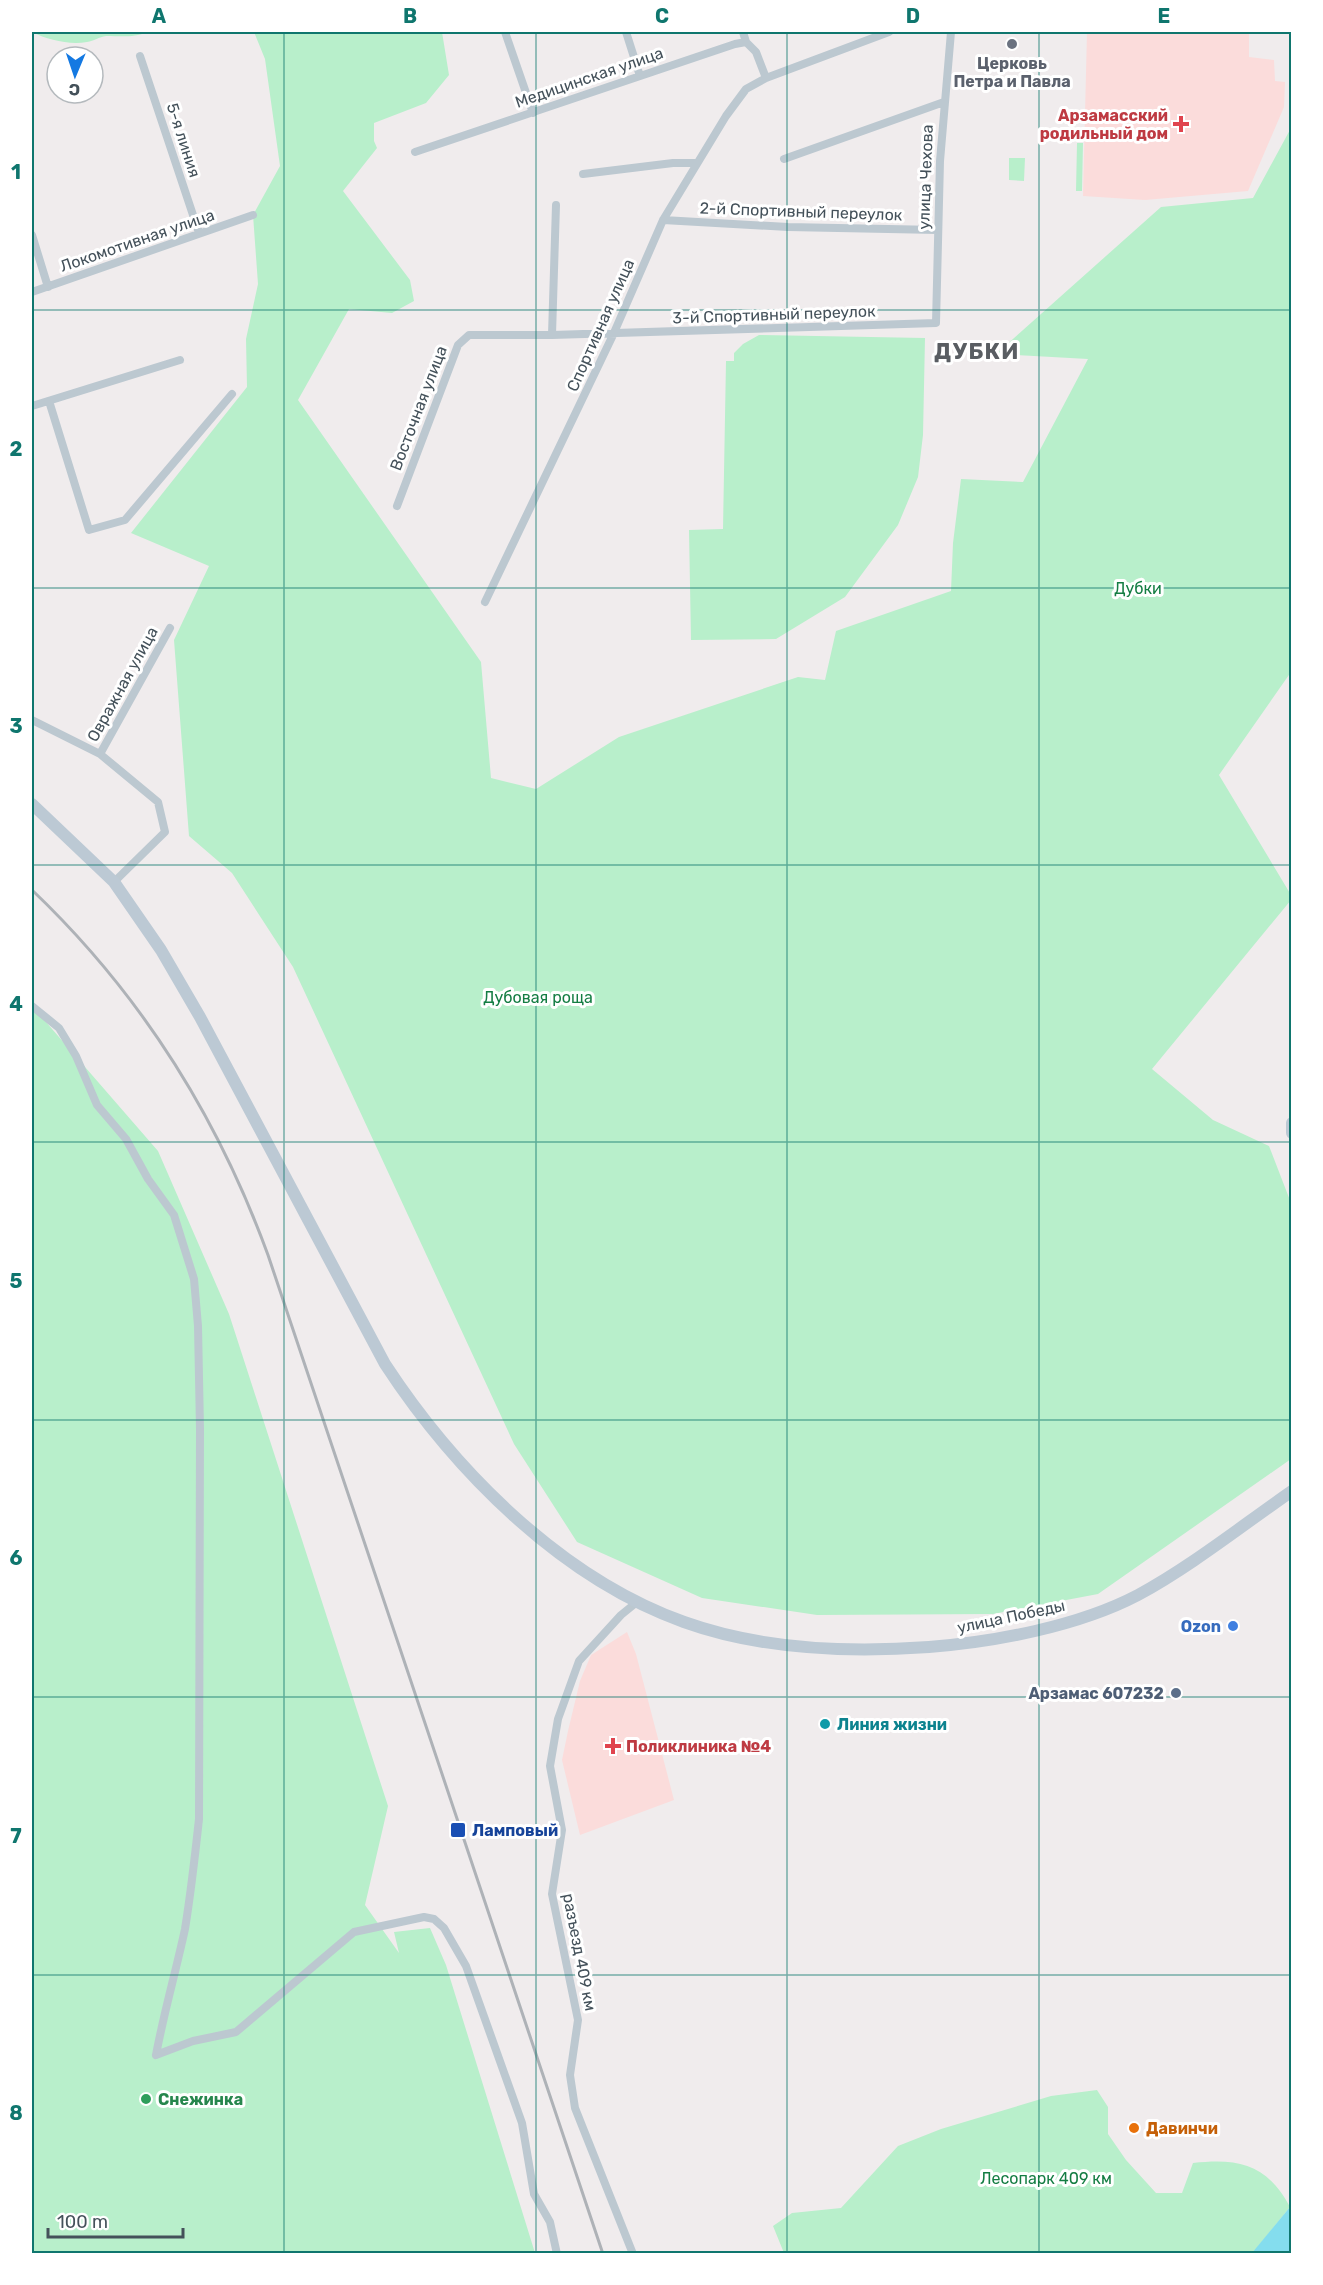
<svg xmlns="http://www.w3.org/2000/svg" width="1323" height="2285" viewBox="0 0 1323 2285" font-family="Rubik,sans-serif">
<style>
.medical{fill:#fbdcdb}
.green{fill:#b8efcb}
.water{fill:#84ddee}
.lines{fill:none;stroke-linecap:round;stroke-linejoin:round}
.street{stroke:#bcc8d0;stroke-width:8}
.secondary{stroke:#bcc9d4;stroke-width:12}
.rail{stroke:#aeb2b7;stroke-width:3}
.grid{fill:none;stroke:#0f766e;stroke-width:1.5;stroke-opacity:0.55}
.worship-dot{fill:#6b7280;stroke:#fff;stroke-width:2}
.health-dot{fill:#e0444e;stroke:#fff;stroke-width:2}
.shop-dot{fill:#3f7fe0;stroke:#fff;stroke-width:2}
.service-dot{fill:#5c6f8a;stroke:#fff;stroke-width:2}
.culture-dot{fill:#0f9aa8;stroke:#fff;stroke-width:2}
.transit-dot{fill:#1a4fb4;stroke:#fff;stroke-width:2}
.leisure-dot{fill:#2e9e5b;stroke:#fff;stroke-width:2}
.food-dot{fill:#e8710a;stroke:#fff;stroke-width:2}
.labels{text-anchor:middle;stroke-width:6;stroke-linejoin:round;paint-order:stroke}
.worship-label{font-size:16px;font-weight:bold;fill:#5b616d;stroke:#fff}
.street-label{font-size:16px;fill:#44515a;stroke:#fff}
.health-label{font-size:16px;font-weight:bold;fill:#be3a42;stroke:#fff;text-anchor:end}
.park-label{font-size:16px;fill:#147d43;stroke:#fff}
.shop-label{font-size:16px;font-weight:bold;fill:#366cbe;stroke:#fff;text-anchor:end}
.service-label{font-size:16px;font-weight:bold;fill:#4e5e75;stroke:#fff;text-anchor:end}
.culture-label{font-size:16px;font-weight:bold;fill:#0d838f;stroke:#fff;text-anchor:start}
.transit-label{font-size:16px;font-weight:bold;fill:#164399;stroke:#fff;text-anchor:start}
.leisure-label{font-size:16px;font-weight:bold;fill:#27864d;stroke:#fff;text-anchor:start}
.food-label{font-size:16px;font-weight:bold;fill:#c56008;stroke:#fff;text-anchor:start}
.district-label{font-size:22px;font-weight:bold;letter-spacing:1.5px;fill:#595d62;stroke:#fff}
.neatline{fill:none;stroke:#0f766e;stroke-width:2}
.grid-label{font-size:20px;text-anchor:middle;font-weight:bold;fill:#0f766e}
</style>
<rect width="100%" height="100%" fill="#f0eced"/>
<path class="medical" d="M1087,32H1249V57L1274,60L1275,81L1285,82L1284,107L1248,191L1145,200L1083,196Z
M627,1632L636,1654L674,1800L580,1835L562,1760L568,1731L580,1681L591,1655Z"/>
<path class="green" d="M32,32H148C132,38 122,36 106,36C99,37 94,41 87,42C69,45 48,40 32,32Z
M254,32H442L449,75L426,103L374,123V141L377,148L343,191L410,280L414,301L392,313L349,309L298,400L481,662L491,778L536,789L619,737L798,677L825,680L836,631L951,591L953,543L961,479L1023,482L1088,359L996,354L1161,207L1253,198L1291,128V672L1219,775L1291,895V900L1152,1069L1213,1120L1269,1146L1291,1203V1459L1098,1594L993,1614L817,1615L702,1598L577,1542L514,1444L293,967L232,873L189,836L174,640L209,566L131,533L247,387L246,339L258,284L253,215L280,166L265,59Z
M1077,143H1083L1082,191H1076Z
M1009,158H1025L1024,181L1009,180Z
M759,335L925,338L923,435L918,477L898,525L845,597L776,639L691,640L689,530L723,529L726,361H734V353L743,344Z
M32,1012L39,1014L158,1151L229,1314L388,1806L365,1905L399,1953L394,1932L430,1928L446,1965L535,2253H32Z
M1097,2090L1108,2107V2134L1126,2160L1156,2193H1182L1193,2163C1239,2158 1267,2164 1290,2207L1252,2254L784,2253L773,2226L792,2213L841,2208L898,2146L941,2129L1051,2096Z"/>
<path class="water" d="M1291,2206V2253H1252L1290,2207Z"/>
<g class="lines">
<path class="street" d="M505,32L533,113
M626,32L640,76
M743,32L746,42
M140,56L199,233
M415,152L735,44L746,42L756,52L766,78
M784,159L944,102
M583,174L673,163H697
M556,205L552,335L936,323L940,161L951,32
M663,220L788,227L938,230
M32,235L48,287
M32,292L253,215
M49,401L89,530L125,520L232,394
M32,406L180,360
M397,506L458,345L469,335H552
M485,602L613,335L663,220L726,116L746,89L766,78L889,32
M32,720L100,754L158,802L165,832L114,882
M100,754L170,628
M32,1006L59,1028L76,1056L97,1105L126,1139L148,1179L174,1215L194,1279L198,1326L200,1429L199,1819C195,1856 191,1892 185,1929C176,1971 164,2012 156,2055
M156,2055L193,2041L236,2032L354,1932L424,1917L434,1919L444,1928L466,1966L522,2123L534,2194L550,2222L557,2254
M633,2254L575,2108L570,2075L578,2020L552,1894L562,1830L550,1766L558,1719L579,1661L621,1615L637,1602"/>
<path class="secondary" d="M32,804L114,882L161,950L200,1017L385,1364C455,1471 561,1578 684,1622C762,1650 847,1653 929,1647C995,1642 1079,1626 1138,1595C1190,1567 1243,1525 1292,1491
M1292,1123V1133"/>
<path class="rail" d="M32,890C140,993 217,1115 268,1255L603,2254"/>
</g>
<path class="grid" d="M284,32V2254M536,32V2254M787,32V2254M1039,32V2254M32,310H1292M32,588H1292M32,865H1292M32,1142H1292M32,1420H1292M32,1697H1292M32,1975H1292"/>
<circle class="worship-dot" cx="1012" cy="44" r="6"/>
<g class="health-dot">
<path d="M1178 115h6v6h6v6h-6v6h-6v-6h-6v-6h6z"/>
<path d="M610 1737h6v6h6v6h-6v6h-6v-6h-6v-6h6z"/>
</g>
<circle class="shop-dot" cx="1233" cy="1626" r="6"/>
<circle class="service-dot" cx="1176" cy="1693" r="6"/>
<circle class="culture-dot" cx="825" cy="1724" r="6"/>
<rect class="transit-dot" x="450" y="1822" width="16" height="16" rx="3"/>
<circle class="leisure-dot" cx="146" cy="2099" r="6"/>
<circle class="food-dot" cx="1134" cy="2128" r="6"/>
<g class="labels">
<g class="worship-label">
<text x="1012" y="69">Церковь<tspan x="1012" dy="18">Петра и Павла</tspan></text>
</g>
<g class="street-label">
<text transform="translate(589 77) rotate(-19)" y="6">Медицинская улица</text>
<text transform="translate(184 140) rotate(72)" y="6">5-я линия</text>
<text transform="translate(925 177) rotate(-88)" y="6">улица Чехова</text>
<text transform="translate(801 211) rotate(2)" y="6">2-й Спортивный переулок</text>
<text transform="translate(137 240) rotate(-19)" y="6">Локомотивная улица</text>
<text transform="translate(774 314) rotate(-2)" y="6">3-й Спортивный переулок</text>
<text transform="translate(600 325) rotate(-66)" y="6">Спортивная улица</text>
<text transform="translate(418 408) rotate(-69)" y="6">Восточная улица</text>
<text transform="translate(122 684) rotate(-61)" y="6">Овражная улица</text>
<text transform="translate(1011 1616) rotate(-12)" y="6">улица Победы</text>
<text transform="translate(580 1952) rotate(79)" y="6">разъезд 409 км</text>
</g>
<g class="health-label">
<text x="1168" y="121">Арзамасский<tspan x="1168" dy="18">родильный дом</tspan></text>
<text x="626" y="1752" text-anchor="start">Поликлиника №4</text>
</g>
<g class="park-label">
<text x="1138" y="594">Дубки</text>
<text x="538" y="1003">Дубовая роща</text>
<text x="1046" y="2184">Лесопарк 409 км</text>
</g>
<g class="shop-label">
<text x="1221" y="1632">Ozon</text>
</g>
<g class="service-label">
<text x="1164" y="1699">Арзамас 607232</text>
</g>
<g class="culture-label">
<text x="837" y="1730">Линия жизни</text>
</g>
<g class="transit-label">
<text x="472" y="1836">Ламповый</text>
</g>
<g class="leisure-label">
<text x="158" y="2105">Снежинка</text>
</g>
<g class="food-label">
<text x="1146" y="2134">Давинчи</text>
</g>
<g class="district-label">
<text x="977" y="359">ДУБКИ</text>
</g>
</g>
<rect width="1323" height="2285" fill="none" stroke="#ffffff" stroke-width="66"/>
<g transform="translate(75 75) rotate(182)"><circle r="28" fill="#ffffff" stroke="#b4b9bd" stroke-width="1.5"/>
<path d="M0-4.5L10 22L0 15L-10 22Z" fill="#1479e2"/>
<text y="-9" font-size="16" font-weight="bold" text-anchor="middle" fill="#44515a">С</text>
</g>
<path d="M48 2228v9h135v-9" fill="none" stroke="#44515a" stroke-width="3"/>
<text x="57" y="2228" font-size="18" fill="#44515a" stroke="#ffffff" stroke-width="4.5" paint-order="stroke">100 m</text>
<rect x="33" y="33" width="1257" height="2219" class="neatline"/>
<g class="grid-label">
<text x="159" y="23">A</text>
<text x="410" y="23">B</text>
<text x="662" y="23">C</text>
<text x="913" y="23">D</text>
<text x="1164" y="23">E</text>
<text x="16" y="179">1</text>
<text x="16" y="456">2</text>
<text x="16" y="733">3</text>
<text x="16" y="1011">4</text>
<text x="16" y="1288">5</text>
<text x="16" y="1565">6</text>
<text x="16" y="1843">7</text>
<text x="16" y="2120">8</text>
</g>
</svg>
